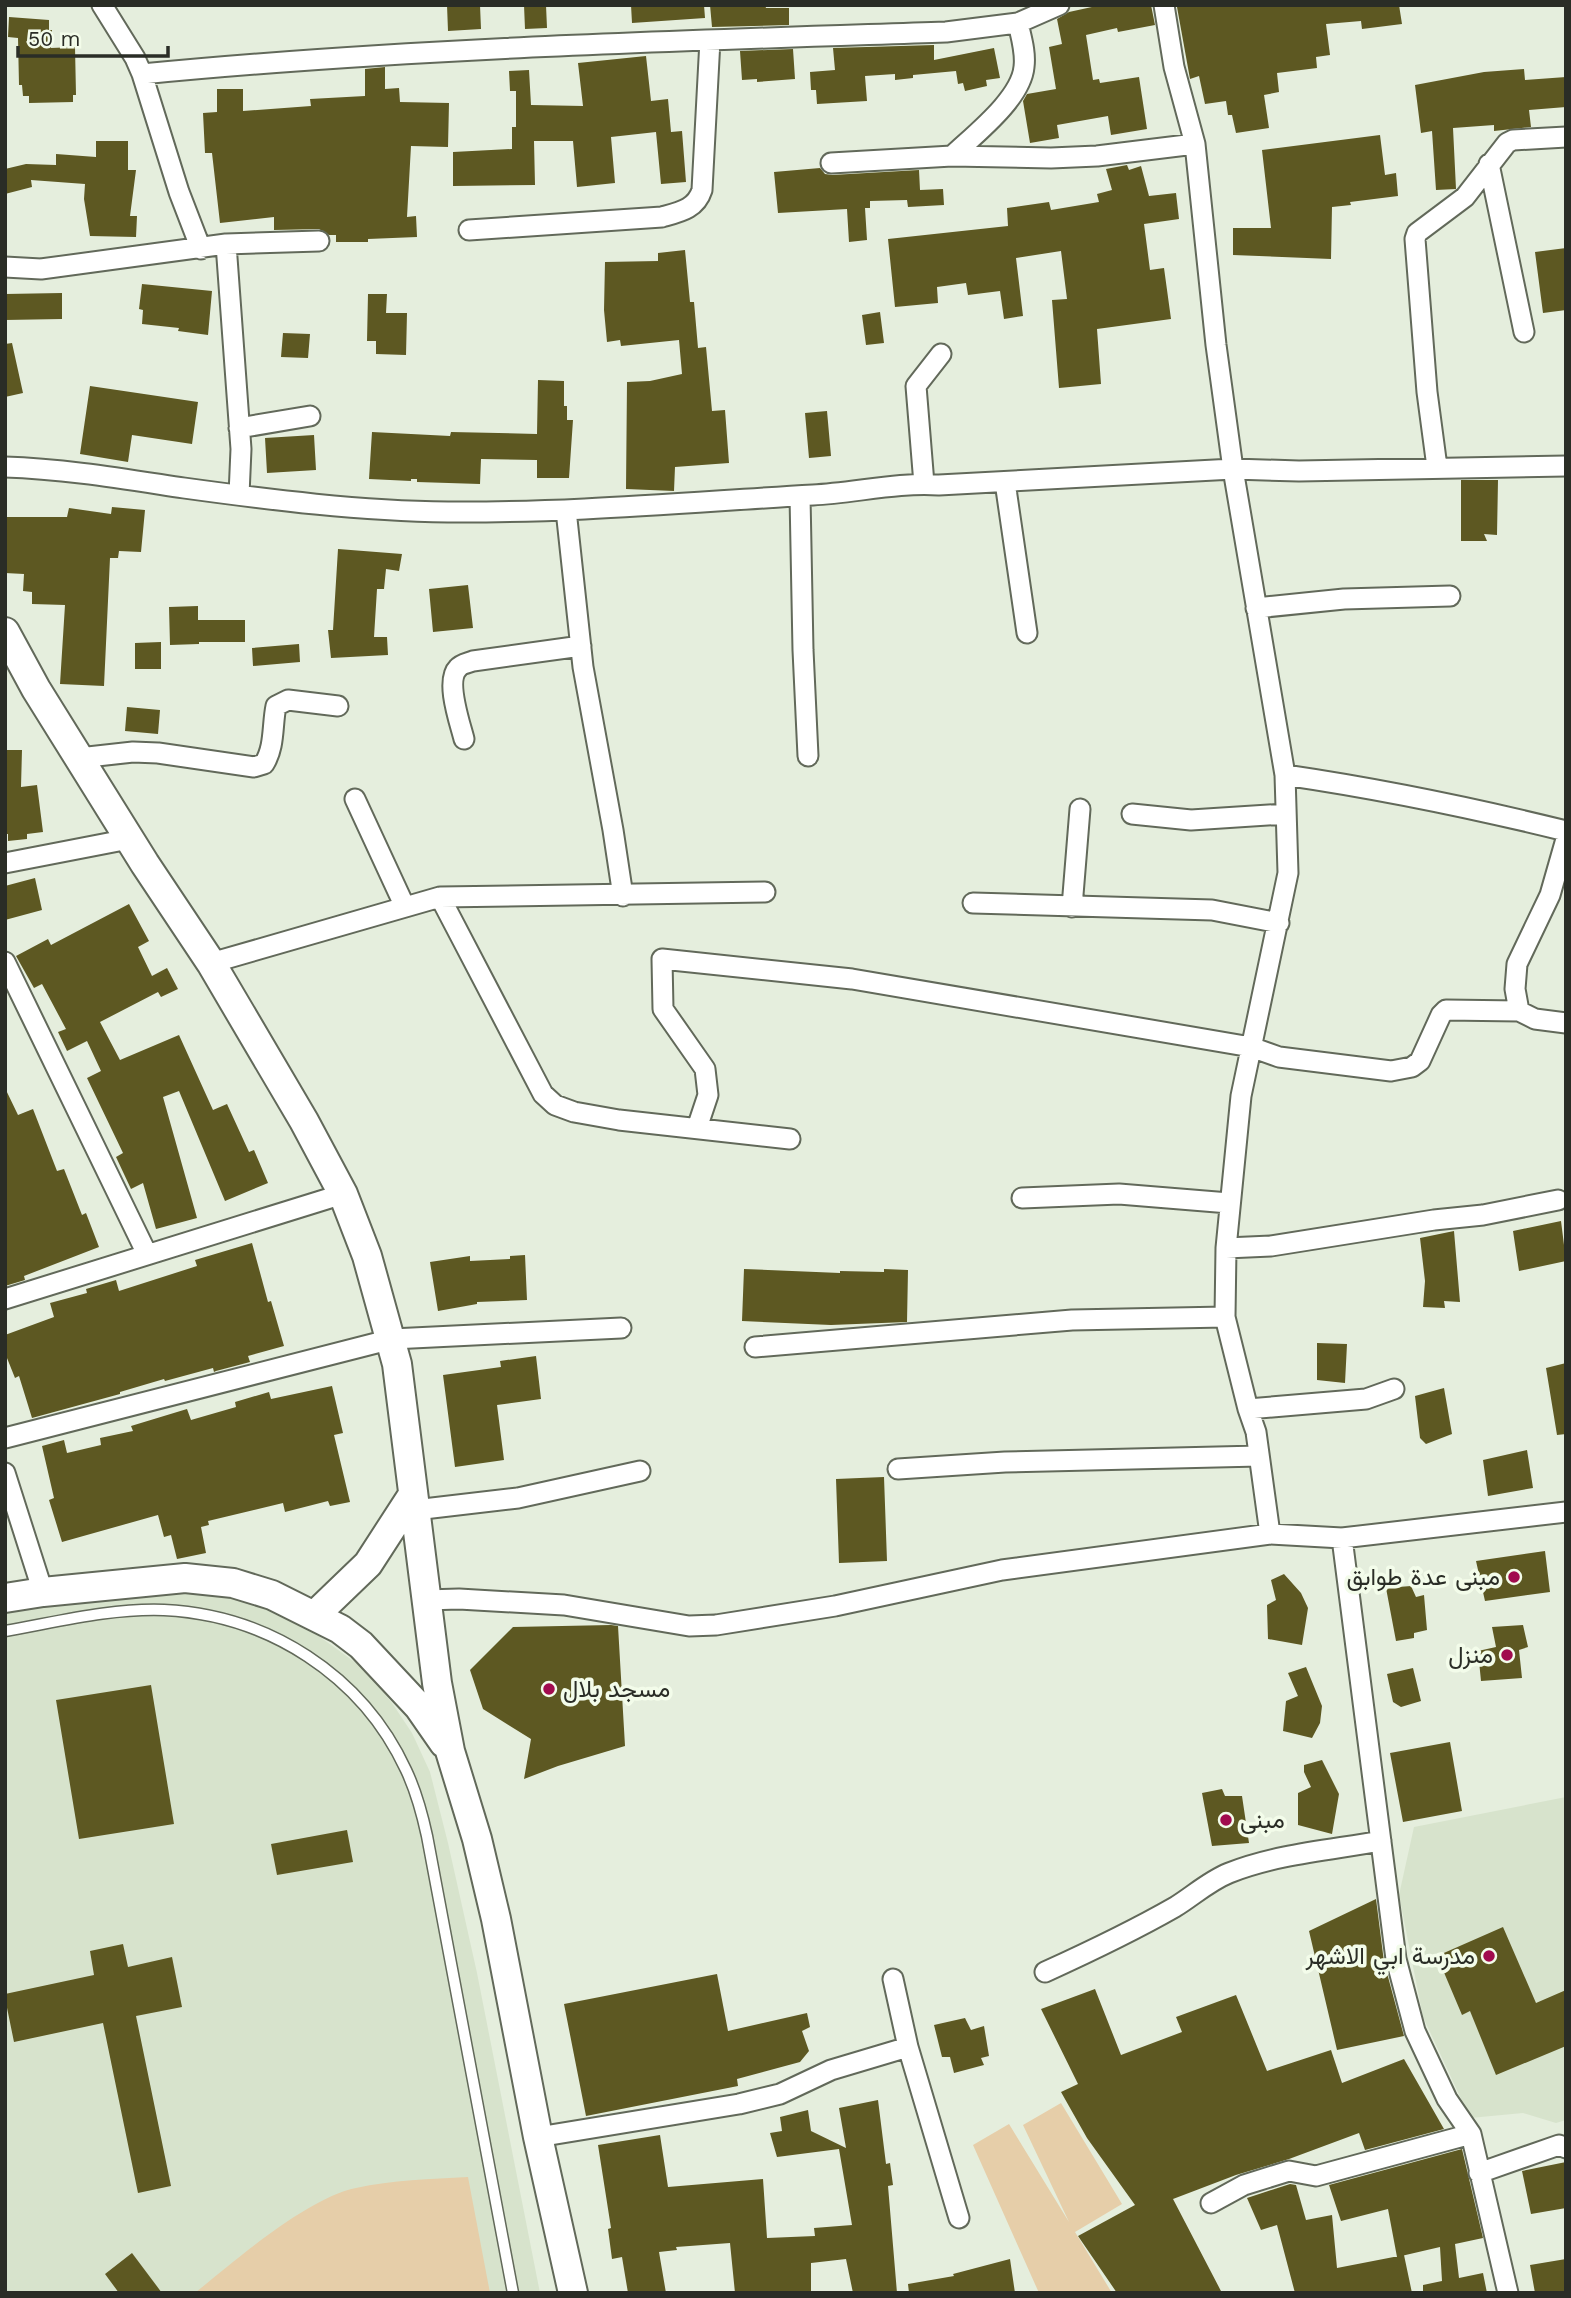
<svg xmlns="http://www.w3.org/2000/svg" width="1571" height="2298" viewBox="0 0 1571 2298" font-family="'Work Sans',Vazirmatn,sans-serif">
<style>
.built{fill:#d7e3cc}
.green{fill:#e6cea9}
.building{fill:#5d5822}
.lines{fill:none;stroke-linecap:round;stroke-linejoin:round}
.lane-casing{stroke:#62695a;stroke-width:13}
.street-casing{stroke:#62695a;stroke-width:23}
.secondary-casing{stroke:#62695a;stroke-width:32}
.lane{stroke:#fff;stroke-width:10}
.street{stroke:#fff;stroke-width:19}
.secondary{stroke:#fff;stroke-width:28}
.poi-dot{fill:#a10b4e;stroke:#f3fcea;stroke-width:2.5}
.labels{text-anchor:middle;stroke-width:7;stroke-linejoin:round;paint-order:stroke}
.poi-label{font-size:24px;fill:#2a2d26;stroke:#f3fcea;text-anchor:end}
</style>
<rect width="100%" height="100%" fill="#e5eedd"/>
<path class="built" d="M187,1586L241,1599L302,1624L363,1668L392,1703L412,1733L430,1772L448,1843L477,1973L540,2293H5V1607Z
M1566,1797V2120L1556,2123L1523,2113L1470,2118L1423,2017L1399,1895L1414,1827Z"/>
<path class="green" d="M1061,2103L1122,2204L1075,2232L1112,2293H1039L973,2145L1009,2124L1069,2222L1023,2125Z
M468,2177L490,2293H195C234,2261 307,2198 356,2188C392,2180 431,2179 468,2177Z"/>
<path class="building" d="M447,5H480L481,29L448,31Z
M524,5H546L547,28L525,29Z
M631,5H704L705,18L632,23Z
M710,5H765L766,8H789V25L712,27Z
M1101,5H1151L1155,25L1118,32L1117,28L1086,35L1093,80L1099,79L1100,83L1139,77L1147,129L1111,135L1108,116L1057,125L1059,138L1030,143L1023,101L1027,94L1056,89L1049,47L1062,44L1057,19L1069,12Z
M1183,5H1399L1402,24L1362,29L1361,21L1326,24L1330,55L1316,57L1317,68L1277,73L1279,92L1264,95L1269,128L1236,133L1232,115H1228L1226,101L1205,104L1199,76L1190,79L1177,7Z
M9,17L49,20V30H52L51,48L75,47L76,95H73V102L29,103V96H23L22,85H19L18,38L8,37Z
M934,45V60L994,48L1000,78L986,80L987,86L965,91L963,83L958,84L956,71L913,75V78L895,80V74L865,76L867,101L817,104L816,90H811L810,72L835,70L833,48Z
M793,49L795,79L757,82V79L742,80L740,51Z
M646,56L651,101L668,99L671,132L682,131L686,182L661,184L656,132L611,137L615,183L577,187L573,141H534L535,185L453,186V152L512,149V127H516V91H510L509,71L529,70L531,105L583,106L578,63Z
M385,67V89L399,88L400,102L449,103L448,147L411,146L407,217L416,216L417,237L368,239V242H336V235H329L319,229L274,230V217L220,223L212,153H205L203,113L217,112V89H243V111L311,106L310,99L365,96V69Z
M1524,69L1525,80L1566,77V107L1529,110L1531,127L1494,131V125L1453,128L1456,189L1436,190L1432,131L1421,133L1415,85L1484,72Z
M1380,135L1385,175L1396,173L1398,196L1350,202L1351,205L1332,207L1331,259L1233,255V228H1271L1262,150Z
M96,141H128V170H136L130,216H137L136,237L90,236L84,199L85,184L31,180L32,187L5,194V169L26,164L56,165V154L96,157Z
M1127,165L1129,170L1141,166L1149,196L1176,193L1179,219L1144,224L1150,270L1164,268L1171,319L1097,329L1101,384L1059,388L1052,300L1067,299L1061,251L1016,258L1023,316L1004,319L1000,291L968,295L966,283L937,287L938,303L895,307L888,239L1008,226L1007,208L1049,202L1051,210L1099,202L1097,194L1112,190L1106,169Z
M820,168L825,174L832,175L919,170L920,190L943,189L944,205L908,207L907,200L870,201V208H865L867,240L849,242L847,209L778,213L774,172Z
M1566,248V310L1543,313L1535,252Z
M685,250L690,302H694L698,348L706,347L712,411L725,410L729,463L675,467L674,491L626,489L627,382L650,381L682,374L679,340L621,346L620,340L607,342L604,310L605,262L658,261V253Z
M142,284L212,291L208,335L178,331L179,328L142,324L143,310L139,309Z
M62,293V319L5,320V294Z
M368,294H387L386,313H407L406,355L376,354V341H367Z
M880,312L884,343L866,345L862,315Z
M283,333L310,334L308,358L281,357Z
M12,343L23,393L5,397V344Z
M538,380L564,381V406H567V420H573L569,478H537V460L481,459L480,484L417,482V479H411V481L369,479L372,432L450,436L451,432L537,434Z
M90,386L198,402L192,444L132,435L128,462L80,454Z
M827,411L831,456L809,458L805,413Z
M314,435L316,470L267,473L265,438Z
M1461,480H1498L1497,535L1484,534L1487,541H1461Z
M112,507L145,510L141,552L119,551L118,558H110L104,686L60,684L65,605L32,604V592L23,591L24,574L5,573V517H67L69,508L111,514Z
M338,549L402,554L399,571L386,569L384,589H377L374,637H387L388,655L331,658L328,630H333Z
M468,585L473,628L433,632L429,589Z
M198,606V620H245V642H199V644L170,645L169,607Z
M161,642V669H135V643Z
M299,644L300,662L253,666L252,648Z
M127,707L160,710L158,734L125,731Z
M6,750H22L21,787L37,785L43,832L27,834V839L8,841V834H5Z
M35,878L42,910L5,920V886Z
M129,904L149,941L138,947L152,976L167,968L178,989L161,997L158,992L100,1022L120,1060L179,1035L213,1110L227,1104L249,1152L254,1150L268,1183L225,1201L179,1091L163,1097L197,1218L156,1229L143,1183L131,1189L116,1157L123,1153L87,1078L101,1071L87,1041L67,1051L58,1032L66,1029L42,984L34,988L16,956L48,939L51,945Z
M5,1088L18,1115L33,1109L57,1171L64,1169L82,1215L86,1213L99,1247L24,1276L25,1280L5,1286Z
M1561,1221L1566,1261L1519,1271L1513,1231Z
M1454,1231L1460,1302L1444,1301L1445,1308L1423,1307L1425,1281L1420,1238Z
M252,1243L268,1302L271,1301L284,1346L248,1356L250,1362L216,1371L214,1372L213,1368L165,1381L164,1379L120,1392V1394L32,1418L19,1376L15,1378L5,1353V1335L54,1317L50,1303L87,1293L86,1289L116,1280L119,1291L197,1266L195,1260Z
M525,1255L527,1300L477,1302V1304L438,1311L430,1262L470,1256V1261L510,1259V1256Z
M744,1269L840,1273V1271L884,1272V1269L908,1270L907,1322L831,1325L742,1321Z
M1317,1343L1347,1344L1345,1383L1317,1380Z
M536,1356L541,1399L497,1405L504,1460L455,1467L443,1375L501,1367L500,1361Z
M1566,1363V1434L1557,1435L1546,1368Z
M332,1386L343,1433L334,1435L350,1502L330,1506L328,1501L285,1512L283,1503L208,1521L209,1525L201,1527L206,1553L177,1559L171,1535L164,1537L158,1515L62,1542L49,1500L54,1498L42,1446L64,1440L67,1453L101,1445L100,1438L133,1431L131,1426L187,1409L191,1420L236,1407L235,1402L269,1392L271,1399Z
M1444,1388L1452,1434L1426,1444L1420,1438L1415,1396Z
M1527,1450L1533,1488L1488,1496L1483,1460Z
M884,1477L887,1561L839,1563L836,1479Z
M1545,1551L1550,1592L1485,1601L1476,1561Z
M1284,1574L1301,1593L1308,1608L1302,1645L1268,1639L1267,1605L1276,1600L1271,1580Z
M1411,1586L1416,1597L1424,1595L1427,1630L1414,1633V1638L1396,1641L1386,1588Z
M611,1625L618,1626L625,1746L558,1766L524,1779L531,1739L483,1709L470,1670L513,1627Z
M1523,1625L1528,1647L1519,1650L1522,1678L1481,1681L1478,1651L1496,1647L1492,1627Z
M1306,1667L1322,1706L1320,1723L1312,1738L1283,1731L1286,1701L1298,1696L1288,1673Z
M1413,1668L1421,1701L1401,1707L1393,1702L1387,1674Z
M151,1685L174,1824L79,1839L56,1700Z
M1450,1742L1462,1811L1403,1822L1390,1753Z
M1322,1760L1339,1794L1332,1834L1298,1825V1793L1311,1787L1304,1772V1765Z
M1222,1789L1225,1796H1242L1249,1843L1212,1846L1202,1793Z
M347,1830L353,1862L277,1875L271,1844Z
M1376,1899L1384,1962L1404,2036L1337,2050L1309,1931Z
M1503,1927L1536,2003L1566,1990V2046L1496,2075L1470,2011L1462,2015L1437,1956Z
M123,1944L128,1967L172,1957L182,2007L136,2016L171,2186L138,2193L103,2023L14,2042L5,1998V1994L94,1975L90,1951Z
M717,1974L728,2031L807,2013L810,2027L802,2031L809,2051L800,2062L737,2079L738,2086L586,2116L564,2004Z
M1095,1989L1121,2055L1182,2032L1176,2017L1236,1995L1267,2071L1331,2050L1342,2083L1404,2059L1444,2129L1365,2150L1359,2133L1289,2159L1236,2175L1173,2199L1222,2293H1117L1078,2236L1135,2205L1087,2138L1061,2092L1078,2084L1041,2009Z
M965,2018L971,2030L984,2026L989,2056L981,2058L984,2065L954,2073L950,2057H942L934,2025Z
M878,2100L886,2164L890,2163L893,2185L888,2186L897,2293H853L846,2259L811,2263V2293H735L730,2243L676,2247L677,2250L659,2252L666,2293H628L622,2257L612,2259L608,2229L611,2228L598,2145L660,2135L668,2187L763,2179L767,2238L815,2236L814,2228L852,2225L839,2149L777,2157L770,2133L782,2131L780,2117L808,2110L811,2131L846,2148L839,2108Z
M1462,2149L1483,2238L1455,2244L1459,2278L1483,2273L1487,2293H1423V2285L1442,2281L1440,2247L1397,2257L1388,2209L1341,2221L1329,2185Z
M1566,2162V2208L1531,2214L1522,2171Z
M1290,2184L1296,2185L1306,2220L1332,2215L1337,2268L1404,2255L1412,2293H1295L1277,2225L1261,2230L1247,2198Z
M132,2253L162,2293H119L105,2274Z
M1010,2259L1015,2293H909L908,2284L954,2276L953,2274Z
M1566,2259V2293H1535L1530,2265Z"/>
<g class="lines">
<defs>
<path id="lane" d="M5,1631C57,1622 111,1608 164,1610C268,1615 362,1675 406,1770C416,1791 422,1813 427,1836L513,2293"/>
<path id="street" d="M102,5L135,58L142,74L179,192L201,249
M1164,5L1174,67L1195,144L1216,345L1233,469L1285,775L1288,873L1241,1096L1226,1248L1225,1317L1248,1409L1256,1432L1270,1534
M142,74C409,48 678,41 946,32L1018,23L1059,5
M952,156C974,135 1021,99 1024,67C1026,52 1021,37 1018,23
M831,163L952,156L1051,158L1097,156L1195,144
M1489,164L1524,332
M469,230L662,217C680,212 696,209 702,190L710,40
M226,244L241,449L239,495
M5,267L41,269L226,244L319,241
M239,428L310,416
M5,467C66,469 124,479 184,488C271,500 360,511 448,512C570,513 691,502 813,495C854,493 898,482 939,485L1233,469L1299,471L1566,466
M1437,467L1427,392L1415,239L1417,233L1465,197L1507,143L1513,140L1566,137
M1005,482L1027,633
M924,484L916,386L941,354
M800,496L803,650L808,756
M566,510L583,667L613,830L623,896
M1256,608L1344,599L1450,596
M464,739C460,723 445,681 458,668C461,664 468,663 473,661L581,646
M79,758L133,752L158,753L254,767L264,764C275,747 272,725 276,706L288,700L338,706
M1285,775C1380,789 1473,808 1566,831
M355,799L405,907
M1132,814L1191,820L1285,814
M5,863L129,839
M440,897L765,892
M973,903L1212,910L1279,923
M1072,907L1080,809
M5,962L147,1254
M211,963L440,897L543,1094L555,1105L574,1112L619,1120L790,1139
M1519,1011L1515,989L1517,964L1550,895L1566,839
M697,1128L708,1095L705,1069L663,1009L662,959L852,979L1251,1047L1279,1057L1391,1071L1412,1067L1420,1061L1441,1015L1446,1010L1519,1011L1535,1019L1566,1023
M1022,1198L1119,1194L1229,1203
M1226,1248L1271,1246L1434,1220L1483,1215L1558,1200
M5,1299L343,1194
M755,1347L1072,1320L1225,1317
M1248,1409L1366,1399L1394,1389
M5,1438L392,1339L621,1328
M898,1469L1005,1462L1259,1456
M5,1473L43,1592
M415,1510L518,1498L640,1471
M1342,1538L1396,1959L1415,2031L1447,2099L1471,2134L1508,2293
M426,1600L459,1599L564,1605L689,1626L716,1625L835,1606L1002,1570L1270,1534L1342,1538L1566,1512
M1045,1972C1089,1952 1133,1931 1175,1907C1193,1896 1209,1881 1229,1873C1277,1854 1331,1850 1381,1841
M893,1979L908,2047L959,2218
M538,2137L739,2104L780,2094L831,2070L908,2047
M1479,2173L1559,2145L1566,2148
M1211,2203L1244,2185L1289,2171L1316,2176L1471,2134"/>
<path id="secondary" d="M5,632L36,689L145,864L211,963L304,1121L343,1194L367,1256L397,1364L437,1683L450,1751L477,1839L496,1919L538,2137L573,2293
M5,1598L43,1592L185,1578L233,1583L272,1595L340,1629L361,1645L419,1707L444,1743
M315,1615L368,1564L412,1496"/>
</defs>
<use href="#lane" class="lane-casing"/>
<use href="#street" class="street-casing"/>
<use href="#secondary" class="secondary-casing"/>
<use href="#lane" class="lane"/>
<use href="#street" class="street"/>
<use href="#secondary" class="secondary"/>
</g>
<g class="poi-dot">
<circle cx="1514" cy="1577" r="7"/>
<circle cx="1507" cy="1655" r="7"/>
<circle cx="549" cy="1689" r="7"/>
<circle cx="1226" cy="1820" r="7"/>
<circle cx="1489" cy="1956" r="7"/>
</g>
<g class="labels">
<g class="poi-label">
<text x="1500" y="1585">مبنى عدة طوابق</text>
<text x="1493" y="1663">منزل</text>
<text x="563" y="1697" text-anchor="start">مسجد بلال</text>
<text x="1240" y="1828" text-anchor="start">مبنى</text>
<text x="1475" y="1964">مدرسة ابي الاشهر</text>
</g>
</g>
<rect width="1571" height="2298" fill="none" stroke="#2a2d26" stroke-width="14"/>
<path d="M18 46v10h150v-10" fill="none" stroke="#2a2d26" stroke-width="3.5"/>
<text x="28" y="46" font-size="21" fill="#2a2d26" stroke="#f3fcea" stroke-width="5" paint-order="stroke">50 m</text>
</svg>
